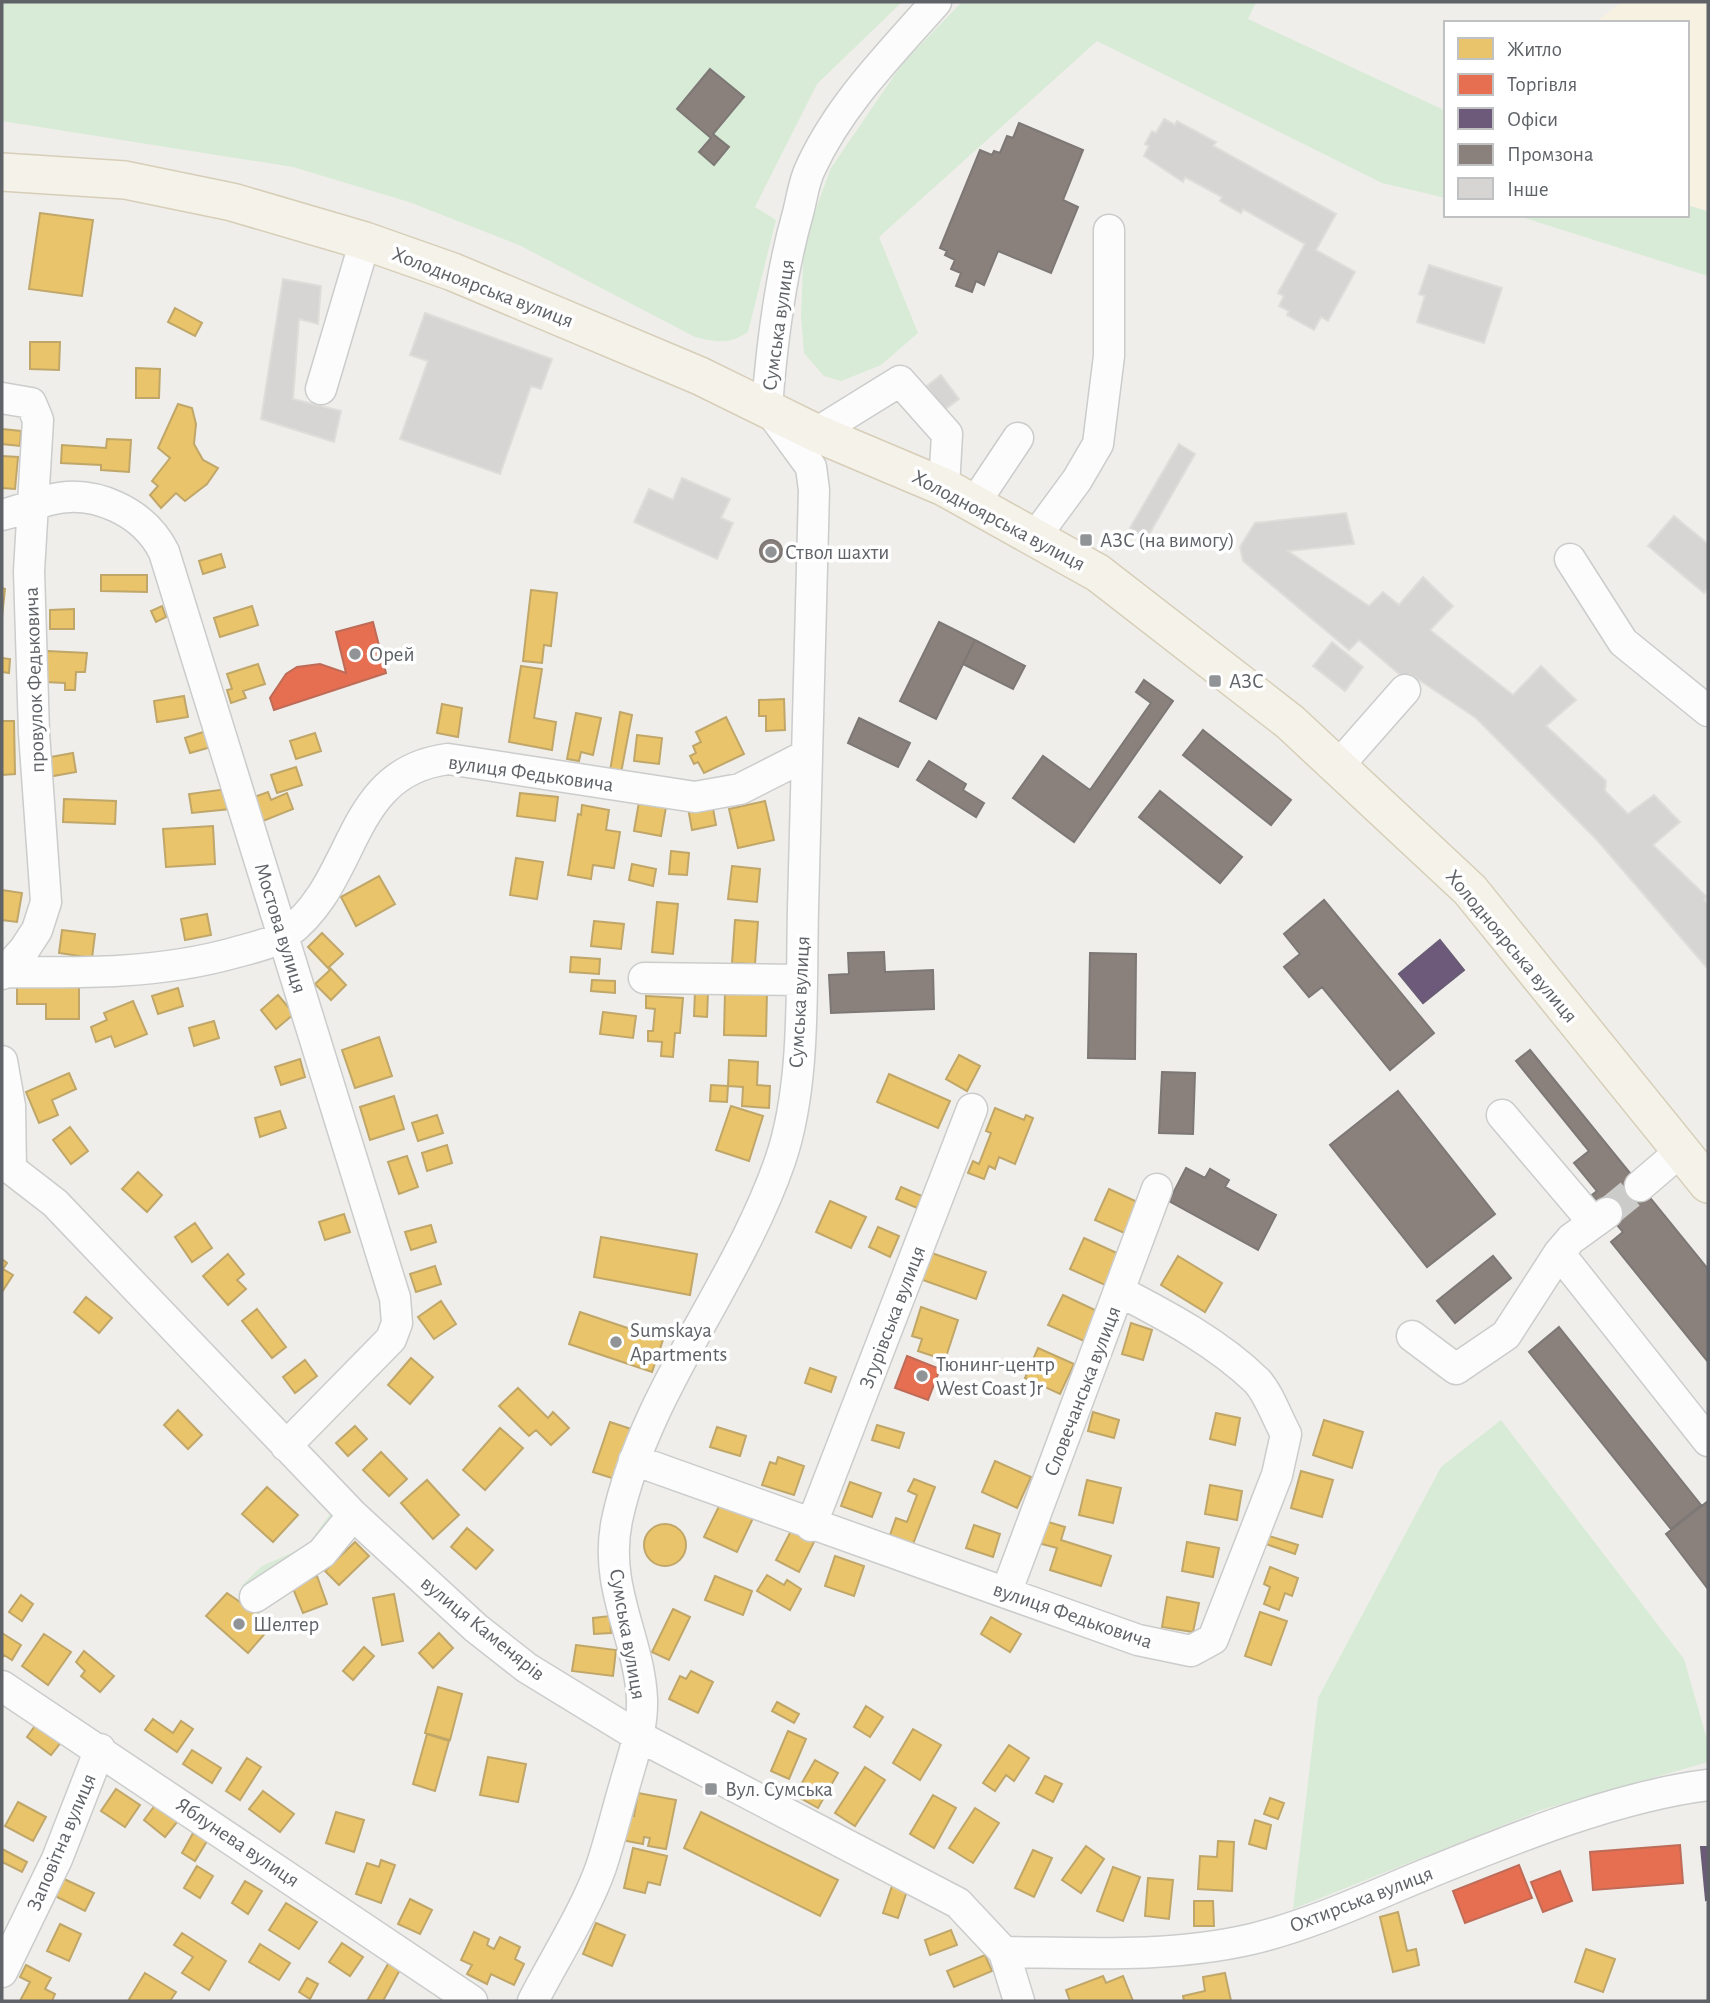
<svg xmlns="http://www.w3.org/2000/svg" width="1710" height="2003" viewBox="0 0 1710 2003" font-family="'Alegreya Sans',sans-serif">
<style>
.green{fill:#d8ebd6}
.sand{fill:#f6f1e1}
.homes{fill:#e9c46a;stroke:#c0a769;stroke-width:2}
.shops{fill:#e76f51;stroke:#be6b58;stroke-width:2}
.offices{fill:#6d597a;stroke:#695c75;stroke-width:2}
.industry{fill:#8a817c;stroke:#7d7876;stroke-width:2}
.building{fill:#d6d5d3;stroke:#deddd9;stroke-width:2}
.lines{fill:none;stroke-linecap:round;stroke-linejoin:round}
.minor-tunnel{stroke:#cbcbca;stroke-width:30;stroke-dasharray:30 15;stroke-linecap:butt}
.minor-casing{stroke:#cbcccc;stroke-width:33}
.major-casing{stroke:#d7ceb8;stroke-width:40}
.minor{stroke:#fdfcfc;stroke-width:30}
.major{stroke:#f4f2e9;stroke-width:37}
.poi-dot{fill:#919496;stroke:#fff;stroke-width:2.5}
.labels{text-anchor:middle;stroke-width:7;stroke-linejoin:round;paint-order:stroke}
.street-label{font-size:21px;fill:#5f6368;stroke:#fff}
.poi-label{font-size:21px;fill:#5f6368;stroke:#fff;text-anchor:start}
</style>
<rect width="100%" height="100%" fill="#efeeea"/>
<path class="green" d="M2,2H902L817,84L755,207L776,220L748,332C729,345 717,342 695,337L519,245L409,202L293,167L2,121Z
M962,2H1256L1248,19L1446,111V198L1382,183L1097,41L879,237L918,333L881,365L841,381L824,376L804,353L801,316L804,241L831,168L902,64Z
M1687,205L1708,211V276L1515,215H1687Z
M1501,1420L1684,1659L1708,1743V1762L1541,1810L1293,1909L1318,1698L1441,1467Z
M330,1514L336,1521L314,1550L255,1586H241L262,1566L307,1546Z"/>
<path class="sand" d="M1621,2H1708V211L1687,205V23H1595Z"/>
<path class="homes" d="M40,213L93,220L82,296L29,289Z
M175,308L202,323L195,336L168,322Z
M30,342H60L59,370L30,369Z
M136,368L160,369L159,398H136Z
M178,404L192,408L196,424L194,444L203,460L218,468L207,484L185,501L176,493L161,508L150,495L158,486L152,481L170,458L158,448Z
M2,429L21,431L20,446L2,444Z
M107,439L131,440L129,472L101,470V465L61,463L62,445L106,448Z
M2,456L18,457L15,489L2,488Z
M221,554L225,567L203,574L199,561Z
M101,575H147V592L101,591Z
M2,588L5,589L2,617Z
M531,590L557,593L551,646L544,645L542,663L523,661Z
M162,606L166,617L156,622L151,611Z
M252,606L258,625L220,637L214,618Z
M74,609V629H50V610Z
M47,651L87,653L85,672H76L75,690H65V683L45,682Z
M2,658L10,659L9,673L2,672Z
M258,664L265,684L243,691L246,698L231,703L227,690L232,689L227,674Z
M521,666L542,669L534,718L556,722L552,750L509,742Z
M184,696L188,717L157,722L154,701Z
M784,699L785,730L766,731V716H759V700Z
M442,704L462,708L458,737L437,733Z
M620,712L632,715L621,773L610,771Z
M576,713L601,718L593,755L581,752L579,761L567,759Z
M726,717L744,754L704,773L698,762L694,764L690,756L696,753L693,746L701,742L696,732Z
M2,721H14L15,774L2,775Z
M206,731L211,747L190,753L185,738Z
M315,733L321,751L296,759L290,741Z
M637,735L662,738L659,764L634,761Z
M73,753L76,772L48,777L45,758Z
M296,767L302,785L277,793L271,775Z
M227,789L230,809L192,813L189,794Z
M268,792L271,800L287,793L293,809L263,821L254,797Z
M520,793L558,797L555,821L517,816Z
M64,799L116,801L115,824L63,822Z
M765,801L774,840L738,848L729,809Z
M639,802L666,807L661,836L634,831Z
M712,803L716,825L692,830L688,808Z
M582,805L609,810L606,830L620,832L614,868L593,865L591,879L568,875L578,814L581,815Z
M213,826L215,864L166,867L163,829Z
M671,851L689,853L687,875L669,874Z
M516,858L543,862L537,899L510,895Z
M632,864L656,869L653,886L629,880Z
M732,866L760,869L757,902L728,899Z
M379,876L395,904L356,926L341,897Z
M2,890L22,893L17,922L2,920Z
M657,902L678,904L673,954L652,952Z
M207,914L211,935L185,940L181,919Z
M735,920L758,922L755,964L732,963Z
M594,921L624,924L621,949L591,946Z
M62,930L95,934L92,958L59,953Z
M322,933L343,954L329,967L346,985L331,1000L315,984L330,970L308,947Z
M571,957L600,959L599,974L570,972Z
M592,980L615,981V993L591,991Z
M17,985L79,986V1019H46V1004H17Z
M178,988L183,1006L158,1014L152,996Z
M695,991L708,992L707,1017L694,1016Z
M725,991L767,992L766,1036L724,1035Z
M278,995L294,1014L276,1029L261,1010Z
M646,996L683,998L680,1033H675L673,1057L661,1056L662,1042L648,1041V1031H653L655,1009L646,1008Z
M133,1001L147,1034L115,1047L111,1036L96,1042L91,1027L107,1020L104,1013Z
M603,1012L636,1016L633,1038L600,1034Z
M214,1021L219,1038L194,1046L189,1028Z
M379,1037L392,1076L355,1088L342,1050Z
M959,1055L980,1066L967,1091L946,1079Z
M300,1059L305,1077L281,1085L275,1067Z
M729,1060L758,1062L757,1085L770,1086L769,1108L742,1106L743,1087L728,1086L727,1102L710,1101L711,1085L728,1086Z
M69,1073L76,1089L52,1100L58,1115L39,1123L26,1092Z
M889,1074L950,1101L938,1128L877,1102Z
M394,1096L404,1129L370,1140L360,1107Z
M731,1106L763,1116L749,1161L716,1150Z
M995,1108L1024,1120L1026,1115L1033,1118L1015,1164L999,1157L995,1169L989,1166L984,1179L968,1173L973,1161L979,1164L991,1133L986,1131Z
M280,1111L286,1128L260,1137L255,1118Z
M437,1115L443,1133L418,1141L412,1123Z
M70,1127L88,1151L71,1164L53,1140Z
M447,1145L452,1163L427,1171L422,1153Z
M407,1156L418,1187L399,1194L388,1162Z
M138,1172L162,1195L147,1212L122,1189Z
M901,1187L922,1196L917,1208L896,1199Z
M1109,1189L1144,1205L1131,1236L1095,1220Z
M830,1201L866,1217L851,1248L816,1232Z
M344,1214L350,1232L325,1240L319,1222Z
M195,1223L212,1248L192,1262L175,1237Z
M431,1225L436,1242L411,1250L405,1232Z
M878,1227L899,1236L890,1257L869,1247Z
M601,1237L697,1254L690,1295L594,1277Z
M1084,1238L1119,1254L1105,1285L1070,1269Z
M926,1251L986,1272L976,1299L917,1278Z
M228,1254L244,1274L237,1280L246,1289L228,1305L203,1276Z
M1178,1256L1222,1283L1205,1312L1161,1285Z
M2,1259L7,1263L3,1269L13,1275L2,1292Z
M435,1266L441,1284L416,1292L410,1274Z
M1063,1295L1097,1311L1084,1341L1048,1325Z
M86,1297L112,1318L99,1333L74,1312Z
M441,1301L456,1324L434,1339L418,1317Z
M921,1307L958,1320L945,1360L918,1351L922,1339L912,1336Z
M257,1309L286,1347L272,1358L242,1321Z
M580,1312L663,1340L652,1372L569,1344Z
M1131,1323L1152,1330L1143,1360L1122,1354Z
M1038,1348L1074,1364L1060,1394L1025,1378Z
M411,1358L433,1377L410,1404L388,1385Z
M305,1360L317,1376L295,1393L283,1377Z
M810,1368L836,1377L831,1392L805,1383Z
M518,1388L548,1418L553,1412L569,1428L551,1445L536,1430L529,1436L499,1406Z
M178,1410L202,1435L188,1449L164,1425Z
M1093,1412L1119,1420L1114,1438L1088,1431Z
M1216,1413L1240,1418L1235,1445L1210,1439Z
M1324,1420L1363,1432L1352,1468L1313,1455Z
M610,1422L631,1429L615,1479L593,1472Z
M877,1425L904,1433L899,1448L872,1440Z
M355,1426L367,1439L348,1456L336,1443Z
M717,1427L746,1436L740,1456L710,1447Z
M500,1428L523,1448L485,1490L463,1470Z
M381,1452L407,1479L389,1496L363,1470Z
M778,1457L804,1466L794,1495L762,1485L770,1462L776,1464Z
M995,1461L1031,1477L1017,1508L982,1492Z
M1301,1471L1333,1480L1322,1517L1291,1508Z
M914,1479L935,1487L913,1544L890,1535L896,1518L907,1522L917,1495L908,1491Z
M427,1480L459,1515L433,1539L401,1503Z
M1087,1480L1121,1488L1113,1523L1079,1515Z
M850,1482L881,1493L872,1517L841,1506Z
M1210,1485L1242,1491L1237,1520L1205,1514Z
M267,1487L298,1515L273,1542L242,1514Z
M722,1500L754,1516L737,1552L704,1537Z
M1045,1521L1065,1527L1061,1540L1111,1556L1101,1586L1050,1570L1057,1548L1038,1543Z
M644 1545a21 21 0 1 1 42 0a21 21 0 1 1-42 0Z
M974,1525L1000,1534L993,1557L966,1548Z
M793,1527L816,1538L799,1572L776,1560Z
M467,1528L493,1550L476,1569L451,1547Z
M1269,1536L1298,1545L1295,1554L1266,1544Z
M355,1542L369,1556L339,1585L325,1571Z
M1187,1542L1219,1548L1213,1577L1182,1571Z
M835,1556L864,1566L854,1596L825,1586Z
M1270,1567L1298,1578L1292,1596L1285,1593L1279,1610L1264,1604L1270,1587L1264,1584Z
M767,1575L784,1585L787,1580L801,1589L790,1610L757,1591Z
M317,1576L327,1604L303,1613L292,1586Z
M715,1576L752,1591L743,1615L705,1600Z
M227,1593L259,1615L256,1619L268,1630L248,1653L206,1616Z
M394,1594L403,1641L382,1645L373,1598Z
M21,1595L33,1604L22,1621L9,1612Z
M1167,1597L1199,1603L1193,1632L1162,1627Z
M673,1609L690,1617L669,1660L652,1652Z
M1260,1612L1287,1621L1271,1665L1245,1656Z
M610,1616L611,1633L594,1634L593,1618Z
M991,1617L1021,1634L1010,1652L981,1634Z
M2,1633L21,1645L12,1660L4,1655L2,1658Z
M439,1633L453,1648L433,1668L419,1653Z
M44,1634L71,1652L48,1685L22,1666Z
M576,1645L616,1650L613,1676L572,1671Z
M364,1647L374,1656L353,1680L343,1671Z
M84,1651L114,1676L100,1692L81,1676L85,1671L76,1662Z
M691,1671L713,1682L698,1713L669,1699L680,1676L686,1679Z
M438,1687L462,1694L450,1740L425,1733Z
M777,1702L799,1714L794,1723L772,1711Z
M866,1706L883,1717L870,1737L854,1727Z
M153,1719L173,1733L181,1721L193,1729L177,1752L145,1730Z
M37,1723L62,1741L51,1755L27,1737Z
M913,1729L941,1745L920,1780L893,1763Z
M788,1731L806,1739L789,1779L771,1771Z
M427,1734L449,1741L435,1791L413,1784Z
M1009,1745L1029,1758L1014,1781L1006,1775L995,1791L983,1783Z
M192,1750L221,1768L212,1783L183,1764Z
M488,1757L526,1764L518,1802L480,1795Z
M247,1758L261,1767L240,1800L226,1791Z
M815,1760L838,1773L818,1808L795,1795Z
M865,1767L885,1780L855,1826L835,1813Z
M1045,1776L1062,1784L1053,1802L1036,1793Z
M116,1789L140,1805L125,1827L101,1811Z
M263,1791L294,1814L280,1832L249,1809Z
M638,1793L676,1800L666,1849L648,1846L650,1838L644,1837L643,1844L621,1840L626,1814L634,1816Z
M933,1795L956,1808L934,1848L910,1834Z
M1270,1798L1284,1803L1278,1819L1264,1814Z
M18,1802L46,1817L33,1841L5,1826Z
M156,1804L178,1821L165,1837L144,1820Z
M975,1808L999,1823L973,1863L949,1848Z
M336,1812L364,1820L354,1852L326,1843Z
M701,1812L838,1880L820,1916L684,1848Z
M1255,1820L1271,1825L1266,1849L1249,1844Z
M193,1833L207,1841L195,1861L182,1853Z
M1218,1841L1234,1842L1232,1891L1198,1889L1200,1856L1217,1857Z
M1086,1846L1104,1859L1081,1893L1062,1880Z
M633,1848L667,1856L660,1885L648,1882L645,1893L624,1888Z
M2,1849L27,1862L22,1872L2,1862Z
M1033,1850L1052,1858L1034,1897L1015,1888Z
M381,1860L395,1865L381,1903L356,1894L367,1863L379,1867Z
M197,1866L213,1876L200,1898L184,1888Z
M1113,1867L1140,1877L1123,1921L1097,1911Z
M62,1878L94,1893L85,1911L53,1895Z
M1148,1878L1173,1880L1169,1919L1145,1916Z
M245,1881L262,1891L248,1914L232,1903Z
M893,1883L908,1888L898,1918L883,1913Z
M410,1899L432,1910L420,1934L398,1924Z
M1194,1901H1213L1214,1926H1194Z
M286,1903L317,1922L299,1949L269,1930Z
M1398,1912L1407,1951L1416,1949L1419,1965L1393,1972L1380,1917Z
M596,1923L625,1935L612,1966L583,1954Z
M60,1924L81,1934L69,1961L47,1951Z
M951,1930L957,1945L930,1955L925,1940Z
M474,1932L489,1939L487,1945L494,1949L500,1937L520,1947L515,1959L524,1964L514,1985L491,1974L487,1984L467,1974L472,1965L461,1960Z
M182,1933L226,1961L209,1990L182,1973L193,1957L174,1945Z
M342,1943L363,1957L350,1976L329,1962Z
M260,1944L290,1963L279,1980L249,1962Z
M1586,1949L1615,1959L1603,1992L1575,1982Z
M985,1955L992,1971L954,1987L947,1971Z
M392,1957L403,1964L383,2001H367Z
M26,1965L51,1978L45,1989L55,1994L52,2001H20L30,1982L20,1977Z
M145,1973L176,1992L170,2001H128Z
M1225,1973L1231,2001H1184L1183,1996L1205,1991L1203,1977Z
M1103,1976L1106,1983L1123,1976L1133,2001H1070L1066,1990Z
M307,1978L318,1984L310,1999L299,1992Z"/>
<path class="shops" d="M373,622L386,673L274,710L270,698L286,674L297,667L320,664L346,673L336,632Z
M907,1356L940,1369L928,1400L895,1388Z
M1680,1845L1683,1883L1593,1890L1590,1852Z
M1519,1865L1532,1898L1465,1923L1453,1891Z
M1560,1871L1572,1901L1543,1912L1531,1882Z"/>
<path class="offices" d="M1440,940L1464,970L1423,1003L1399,974Z
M1701,1847H1708V1899L1706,1900Z"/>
<path class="industry" d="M710,69L744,97L713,134L729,147L714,165L699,152L711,138L677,109Z
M1019,123L1083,150L1063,200L1078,207L1051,273L998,251L984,285L976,281L972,292L956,286L961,273L951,269L955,260L945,255L947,251L940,248L980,150L992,155L994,151L1000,153L1007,136L1013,138Z
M760 551a11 11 0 1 1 22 0a11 11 0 1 1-22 0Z
M939,622L975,640L936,719L900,701Z
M975,640L1025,666L1013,689L963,664Z
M1144,680L1173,701L1074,842L1013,798L1043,756L1090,790L1151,703L1136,692Z
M859,718L910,743L898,767L848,743Z
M1203,730L1291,800L1271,825L1183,755Z
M929,761L966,784L963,790L984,803L976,817L917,780Z
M1160,791L1242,857L1220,883L1139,817Z
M1324,900L1434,1033L1390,1070L1322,987L1309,997L1284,967L1300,954L1284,934Z
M884,952L885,972L933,970L934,1009L831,1013L829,975L849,974L848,953Z
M1090,953L1136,954L1135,1059L1088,1058Z
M1530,1050L1708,1269V1362L1611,1242L1623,1232L1592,1195L1597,1191L1574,1163L1589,1151L1516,1061Z
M1162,1072L1195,1073L1193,1134L1159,1133Z
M1398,1091L1495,1214L1427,1267L1330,1145Z
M1186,1168L1205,1178L1210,1169L1229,1180L1225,1187L1276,1215L1258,1250L1169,1201Z
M1493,1256L1511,1278L1455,1323L1437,1301Z
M1559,1327L1701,1505L1671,1529L1529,1352Z
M1708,1501V1589L1666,1534Z"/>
<path class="building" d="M1164,119L1175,125L1177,121L1216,142L1213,146L1336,214L1316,250L1355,272L1328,321L1321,317L1314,330L1287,315L1289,311L1279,306L1284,296L1278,293L1305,244L1243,209L1241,213L1220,201L1222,197L1185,177L1183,182L1144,156L1149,146L1145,144L1152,131L1156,133Z
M1429,265L1502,288L1484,343L1417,322L1425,296L1419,294Z
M283,279L321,286L318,324L299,319L293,399L341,411L334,442L261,419Z
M425,313L552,359L541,389L531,386L500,474L400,439L428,361L410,355Z
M941,375L959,399L944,410L927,386Z
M1179,444L1195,454L1147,538L1130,528Z
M682,478L730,499L721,518L733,523L717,559L634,522L649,489L673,500Z
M1346,513L1354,544L1288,551L1369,606L1383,592L1399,605L1423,577L1453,606L1430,630L1513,695L1541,666L1576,700L1546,726L1606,781L1605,791L1628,814L1654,795L1680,822L1653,845L1707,897L1704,899L1708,904V969L1597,840L1476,718L1410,674L1405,679L1359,640L1349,650L1243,561L1240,547L1255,523Z
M1674,516L1708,544V588L1704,593L1648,546Z
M1332,642L1363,667L1345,691L1313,666Z"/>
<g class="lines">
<path class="minor-tunnel" d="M1607,1213L1640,1186"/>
<defs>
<path id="minor" d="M321,389L365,241
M2,398L31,403L38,420L29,571L34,733L46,902L37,930L24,950L2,974
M816,433L900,381L947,434L944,487
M974,504L1018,438
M2,515C18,511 33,505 49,500C94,488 144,512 164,552L395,1298L397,1323L391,1339L286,1446
M1035,537L1077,480L1098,444L1109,356V230
M1570,559L1623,642L1708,711
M1339,765L1405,690
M4,972C83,973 160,974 237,952C252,948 274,943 286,934C359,881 345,772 448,759L695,797L740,789L807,755
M644,978L801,980
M2,1061L10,1106L11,1169
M1502,1115L1593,1222
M2,1166L11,1169L55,1203L353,1515L476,1628L527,1668L638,1736L958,1903L1004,1952L1019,2001
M1640,1186L1682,1150
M1559,1253L1708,1441
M1412,1336L1456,1369L1506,1335L1559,1253L1571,1239L1607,1213
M634,1460L1138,1640L1191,1651L1213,1639L1277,1475L1286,1434C1277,1418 1269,1394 1257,1381C1218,1343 1167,1316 1119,1291
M811,1526L972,1109
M1006,1593L1157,1189
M255,1597L322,1553L353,1515
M2,1686L472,2001
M1004,1952C1087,1953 1170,1958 1252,1939C1314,1924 1372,1896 1431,1872C1515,1838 1618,1796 1708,1785
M2,1972L57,1859L100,1749
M533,2001C554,1960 586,1910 601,1867C610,1840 617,1811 625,1784C633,1756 643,1728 642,1699C639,1637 603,1587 617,1520C645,1390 737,1285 780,1161C806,1086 801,988 803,909C807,769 810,630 814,490L811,467L767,407C772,341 780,276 798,213C802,198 804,180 811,167C840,104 891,53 936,2"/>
<path id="major" d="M2,172L125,180L232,202L365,241L453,272L700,376L816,433L944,487L1098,573L1290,722L1470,890L1708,1184"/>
</defs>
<use href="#minor" class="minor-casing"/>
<use href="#major" class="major-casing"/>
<use href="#minor" class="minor"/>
<use href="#major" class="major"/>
</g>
<g class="poi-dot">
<rect x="1079" y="533" width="14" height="14" rx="3.5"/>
<circle cx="771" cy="552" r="7"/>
<circle cx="355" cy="654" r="7"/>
<rect x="1208" y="674" width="14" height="14" rx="3.5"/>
<circle cx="616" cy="1342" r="7"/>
<circle cx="922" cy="1376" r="7"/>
<circle cx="239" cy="1624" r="7"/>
<rect x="704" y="1782" width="14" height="14" rx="3.5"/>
</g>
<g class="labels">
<g class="street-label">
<text transform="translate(483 287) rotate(21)" y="7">Холодноярська вулиця</text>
<text transform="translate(778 325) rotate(-82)" y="7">Сумська вулиця</text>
<text transform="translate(999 520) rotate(28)" y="7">Холодноярська вулиця</text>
<text transform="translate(34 680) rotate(-92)" y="7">провулок Федьковича</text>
<text transform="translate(531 773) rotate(8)" y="7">вулиця Федьковича</text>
<text transform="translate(281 928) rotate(73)" y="7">Мостова вулиця</text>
<text transform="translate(1512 946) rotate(50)" y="7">Холодноярська вулиця</text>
<text transform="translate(799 1002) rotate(-87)" y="7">Сумська вулиця</text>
<text transform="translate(892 1317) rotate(-69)" y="7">Згурівська вулиця</text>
<text transform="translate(1082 1391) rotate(-69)" y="7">Словечанська вулиця</text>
<text transform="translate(1073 1615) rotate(19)" y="7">вулиця Федьковича</text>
<text transform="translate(483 1628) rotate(39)" y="7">вулиця Каменярів</text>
<text transform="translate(628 1634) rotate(80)" y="7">Сумська вулиця</text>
<text transform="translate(61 1842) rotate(-67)" y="7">Заповітна вулиця</text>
<text transform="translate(238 1842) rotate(34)" y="7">Яблунева вулиця</text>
<text transform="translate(1361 1899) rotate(-21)" y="7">Охтирська вулиця</text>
</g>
<g class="poi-label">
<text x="1100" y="547">АЗС (на вимогу)</text>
<text x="785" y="559">Ствол шахти</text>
<text x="369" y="661">Орей</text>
<text x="1229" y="688">АЗС</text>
<text x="630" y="1337">Sumskaya<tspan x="630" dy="24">Apartments</tspan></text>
<text x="936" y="1371">Тюнинг-центр<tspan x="936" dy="24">West Coast Jr</tspan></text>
<text x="253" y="1631">Шелтер</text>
<text x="725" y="1796">Вул. Сумська</text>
</g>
</g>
<rect width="1710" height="2003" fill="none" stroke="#5f6368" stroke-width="7"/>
<rect x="1444" y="21" width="245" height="196" fill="#ffffff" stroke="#bfc1c3" stroke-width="2"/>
<rect x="1458" y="38" width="35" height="21" fill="#e9c46a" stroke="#bfc1c3" stroke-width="2"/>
<text x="1507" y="56" font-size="21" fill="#5f6368">Житло</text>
<rect x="1458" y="74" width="35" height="21" fill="#e76f51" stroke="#bfc1c3" stroke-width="2"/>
<text x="1507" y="91" font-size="21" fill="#5f6368">Торгівля</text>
<rect x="1458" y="108" width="35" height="21" fill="#6d597a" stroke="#bfc1c3" stroke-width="2"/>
<text x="1507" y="126" font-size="21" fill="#5f6368">Офіси</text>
<rect x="1458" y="144" width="35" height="21" fill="#8a817c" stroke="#bfc1c3" stroke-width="2"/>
<text x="1507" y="161" font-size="21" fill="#5f6368">Промзона</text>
<rect x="1458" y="178" width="35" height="21" fill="#d6d5d3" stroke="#bfc1c3" stroke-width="2"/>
<text x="1507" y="196" font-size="21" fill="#5f6368">Інше</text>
</svg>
